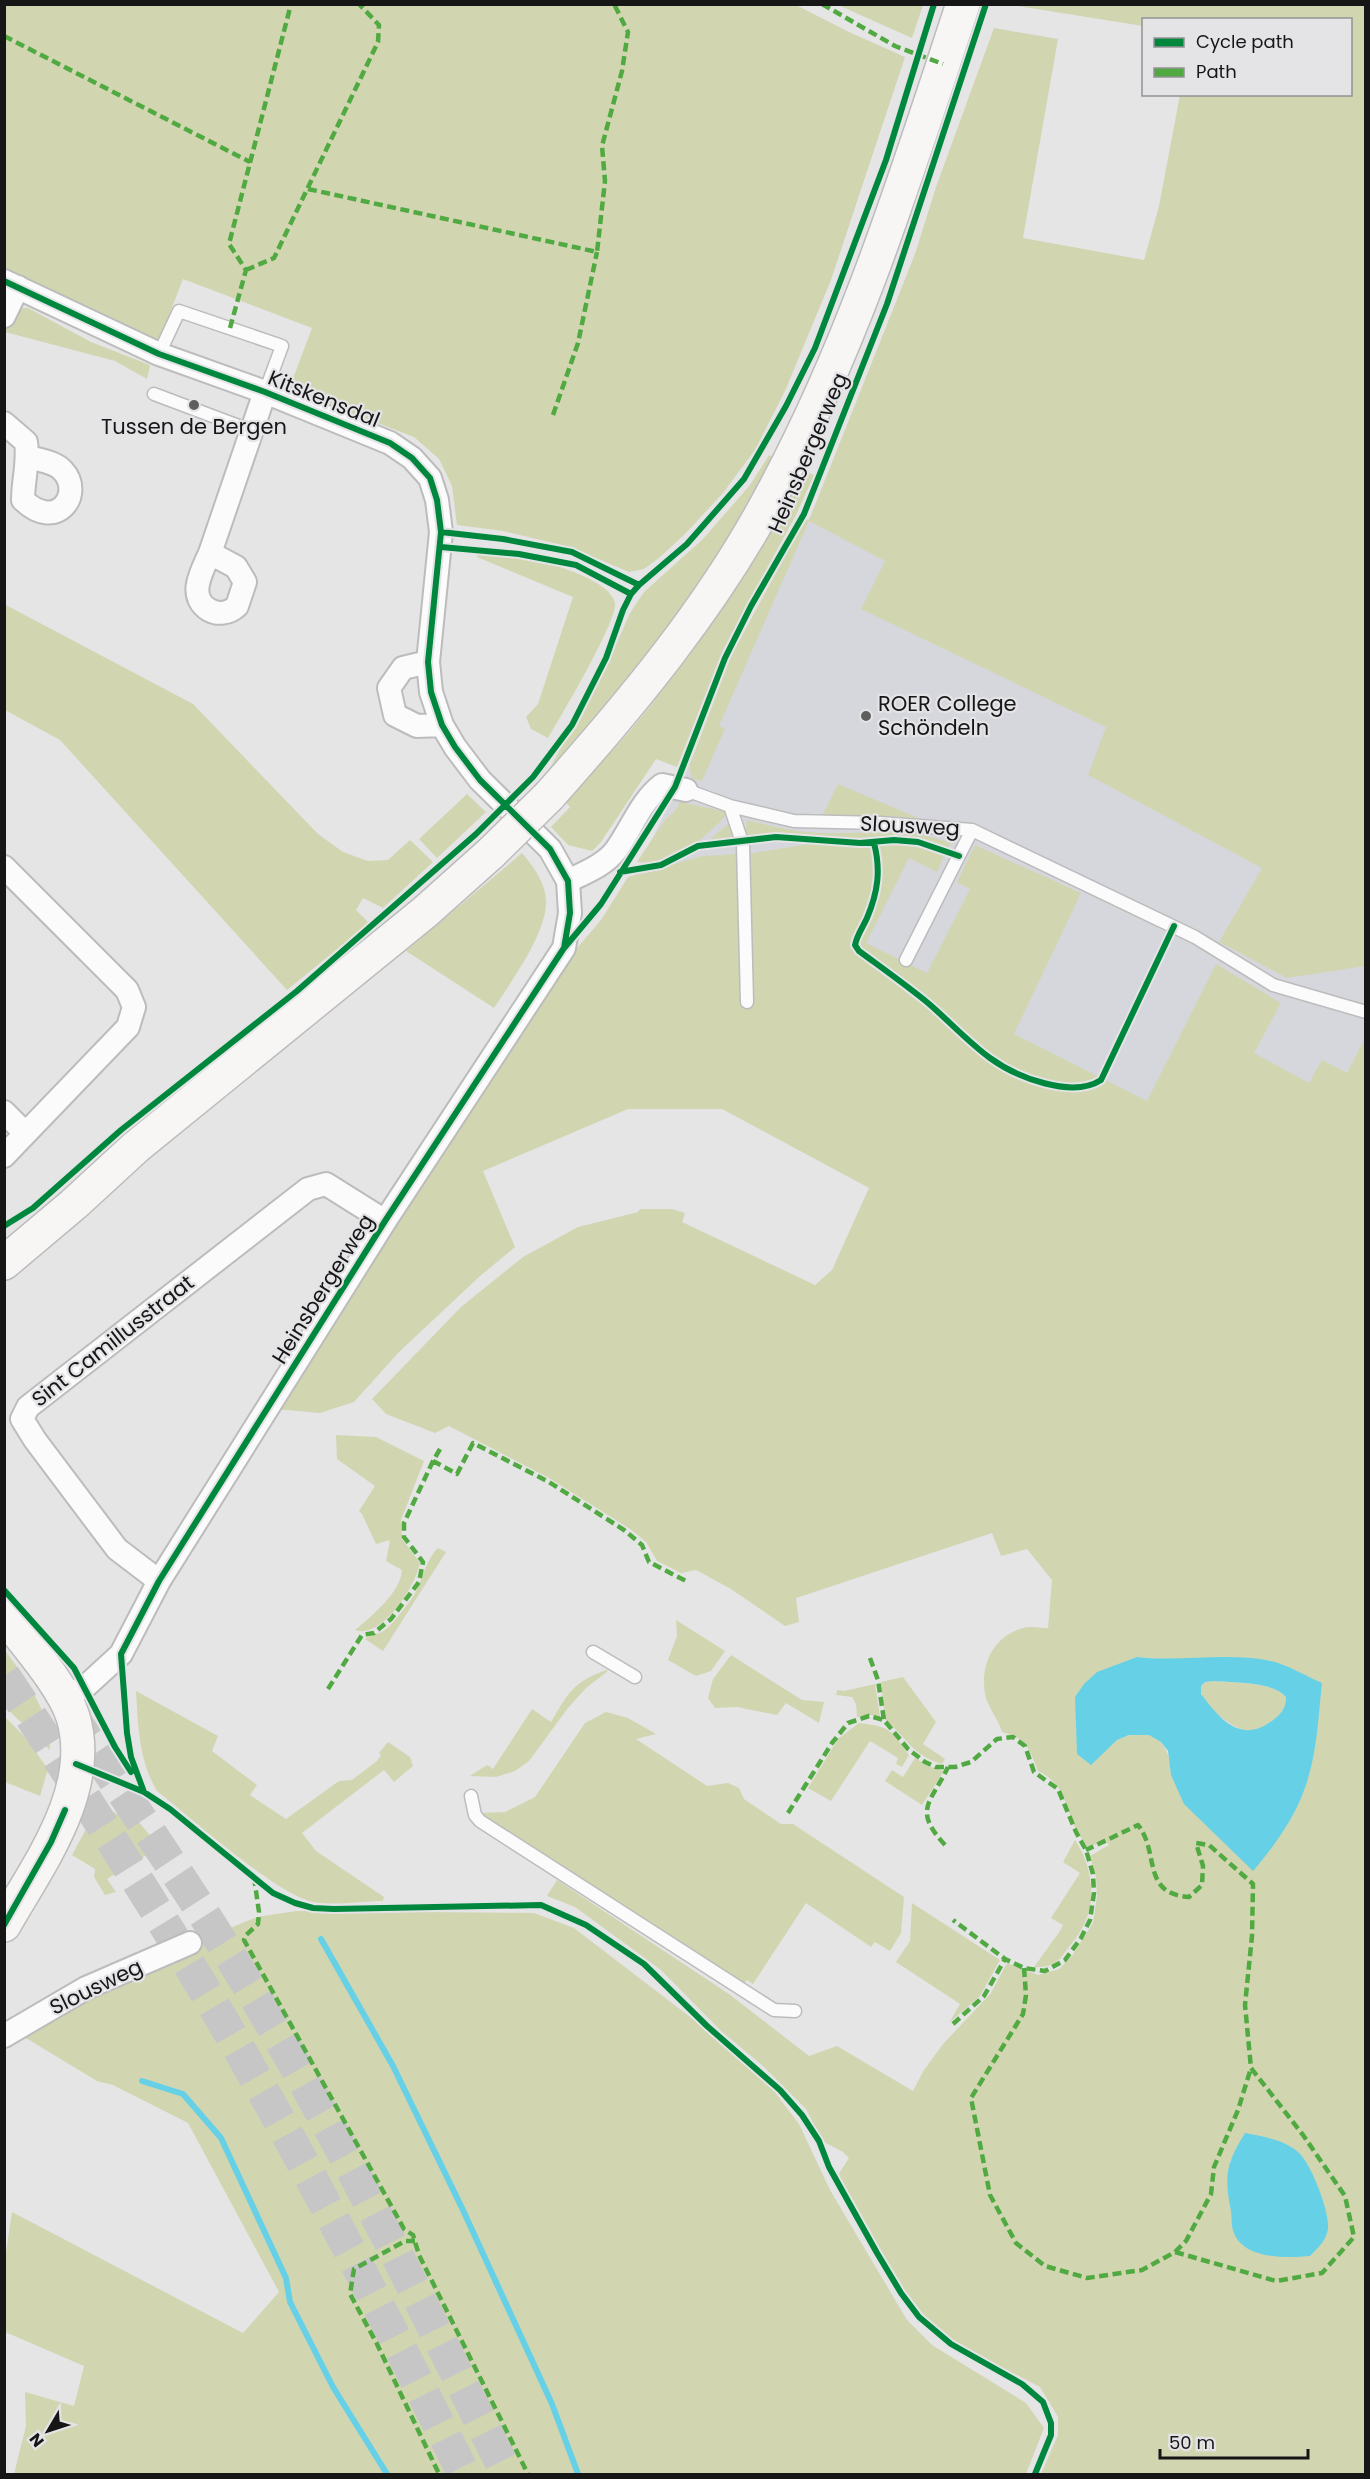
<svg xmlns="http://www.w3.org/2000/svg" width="1370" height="2479" viewBox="0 0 1370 2479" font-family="Poppins,sans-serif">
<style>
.built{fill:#d5d7dd}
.green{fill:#d1d6b1;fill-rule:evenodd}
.water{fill:#66d0e7;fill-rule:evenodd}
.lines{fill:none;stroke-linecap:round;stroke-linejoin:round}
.stream{stroke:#66d0e7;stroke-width:6}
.highway-tunnel{stroke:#c6c6c7;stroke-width:33;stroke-dasharray:33 16;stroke-linecap:butt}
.lane-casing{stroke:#bcbcbd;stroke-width:15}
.street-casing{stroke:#bcbcbd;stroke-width:26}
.secondary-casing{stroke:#bcbcbd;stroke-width:36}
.lane{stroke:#fbfbfb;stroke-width:12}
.street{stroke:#fbfbfb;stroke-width:22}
.secondary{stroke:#f8f5f5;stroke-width:33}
.secondary-bridge-casing{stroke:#bcbcbd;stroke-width:36;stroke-linecap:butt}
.secondary-bridge{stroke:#f8f5f5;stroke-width:33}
.quiet{stroke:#51a942;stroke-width:4.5;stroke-dasharray:9 4.5;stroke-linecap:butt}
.cycleway-casing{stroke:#e4e4e7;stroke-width:10}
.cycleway{stroke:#00873e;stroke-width:6}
.poi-dot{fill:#5e5e5f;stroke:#e4e4e7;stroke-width:2}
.labels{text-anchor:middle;stroke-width:4.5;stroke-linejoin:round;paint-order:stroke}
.street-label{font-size:21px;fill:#161617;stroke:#e4e4e7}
.poi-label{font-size:21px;fill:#161617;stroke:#e4e4e7}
</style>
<rect width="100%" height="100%" fill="#e5e5e6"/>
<path class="built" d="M820,496L1365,894V1120L1123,1200L586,974Z"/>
<path class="green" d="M4,5H796L849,32L905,57L831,280L785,391L755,450L723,493L687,532L659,558L644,569L629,572L570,547L503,531L457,525L452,486L439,459L414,437L289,389L312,328L183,279L158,344L5,269Z
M838,5H923L912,38Z
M1011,5L1363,4L1365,7V966L1287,978L1219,942L1262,868L1088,775L1106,727L861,609L885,561L809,521L719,726L725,729L702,781L693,779L690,772V764L731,656L805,519L809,520L915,254L936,187L994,28L1058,39L1023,238L1144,260L1159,206L1180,95L1350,94V20H1144L1143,26Z
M15,308H28L91,342L150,365L147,379L115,361L5,332Z
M769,455L775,459C735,526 695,594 647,656C616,697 581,736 546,775L607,665L630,613L644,592L703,539L750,485Z
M801,470L814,475L797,513L723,650L677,767L656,759L601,842L592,851L568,845L551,827L570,807L564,800C596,768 629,735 656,698C709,625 756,548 801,470Z
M478,547C505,552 609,572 615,603C618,620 560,718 548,738L531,729L526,717L538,704L573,597L477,557Z
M4,604L193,704L318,834L343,852L368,861L388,860L410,840L433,862L383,908L363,898L356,910L369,923L287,990L60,740L5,710Z
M838,784L921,819C888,814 856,818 822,816Z
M467,794L486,812L437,858L419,839Z
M680,802L728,812C709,838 670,865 637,862L665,820L675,811Z
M733,820L736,837L709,840Z
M747,820C767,825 787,830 807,832C854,837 907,824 951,844L948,848L919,839L893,837L858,840L781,833L745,836Z
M814,843C859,845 903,840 945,853L937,872L909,858L866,943L927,973L970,889L957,882L975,845L1081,893L1014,1034L1147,1101L1216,964L1281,1003L1254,1053L1309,1083L1322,1060L1347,1073L1365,1038V2474H1041L1058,2435V2417L1040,2387L945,2338L911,2303L838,2175L849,2158L843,2152L822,2141L806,2109L763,2066L721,2031L661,1970L575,1907L547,1896L557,1880L729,1994L809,2056L837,2046L913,2091L924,2070L943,2044L991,1993L1007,1963L1038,1975L1059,1969L1072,1956L1093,1923L1097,1896L1096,1877L1090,1856L1109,1845L1105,1840L1088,1848C1085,1842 1080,1837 1077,1831C1064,1807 1067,1785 1038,1771C1029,1748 1027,1739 1002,1732C999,1720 990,1711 986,1698C979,1670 990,1639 1020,1629C1029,1625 1038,1628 1048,1628L1052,1580L1027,1549L1001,1556L992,1533L796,1598L799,1622L785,1626L731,1589L696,1570L681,1573L657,1561L646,1542L630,1529L549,1478L449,1426L435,1433L386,1414L372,1399L461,1307L523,1257L578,1227L638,1212L640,1209H672L685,1213L682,1222L815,1285L832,1270L869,1188L722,1109H628L483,1171L515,1247L479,1277L399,1352L354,1402L320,1413L275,1409L567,960L601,920L628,877L702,856L754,853ZM1137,1657C1182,1662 1227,1658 1272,1661L1314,1753L1171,1775C1171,1740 1150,1724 1117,1740L1077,1719L1075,1697ZM1245,2133L1233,2230L1230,2161Z
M522,853C533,866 546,883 546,901C547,933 511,982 494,1008L406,951Z
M336,1435L376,1437L424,1461L401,1520L402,1539L420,1563C416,1585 382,1640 355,1630C371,1617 401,1592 402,1570L386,1561L390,1540L376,1544L362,1514L359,1511L375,1486L337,1459Z
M438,1548L446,1552L383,1651L365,1639C370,1634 379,1635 385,1630C394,1623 403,1610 410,1601C422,1586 424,1561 438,1548Z
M676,1620L725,1651L711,1671L696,1676L668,1660L677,1636Z
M4,1649C26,1679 50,1711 50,1750L5,1707Z
M731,1655L802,1700L824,1702L819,1723L786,1703L777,1715L737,1707L715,1708L708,1698L713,1679Z
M606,1670L608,1671L586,1688L568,1708L529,1761L515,1771L496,1777L470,1776L487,1765L493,1769L532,1709L551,1722C569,1692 572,1683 606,1670Z
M903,1677L936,1722L923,1744L945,1759L942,1764C911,1755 908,1738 885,1720L881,1682Z
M1214,1681C1233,1683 1273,1681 1286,1697C1286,1708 1281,1714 1273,1720C1265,1726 1257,1732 1248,1731C1233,1730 1196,1701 1201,1686L1205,1682Z
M875,1684L880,1717L871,1715L857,1717L856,1704L852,1697L836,1695L837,1690L844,1691Z
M136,1691L218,1736L212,1751L257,1785L250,1795L286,1819L339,1781L352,1780L377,1761L381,1755L379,1753L388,1742L410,1757L413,1766L394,1782L384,1770L302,1833L316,1851L384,1897L383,1901C363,1901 334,1906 314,1902C278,1896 189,1816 157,1791C139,1761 138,1725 136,1691Z
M606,1712L628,1718L656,1734L636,1739L707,1786L728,1783L739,1788L744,1799L781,1824H793L904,1897L901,1933L890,1951L875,1942L871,1947L806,1903L753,1984L747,1980L743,1985L479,1813L505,1812L535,1797L585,1723Z
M5,1717L24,1736L48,1769L40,1796L5,1782Z
M859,1723C891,1727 890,1729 909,1755L902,1767L896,1764L898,1758L870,1741L831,1801L808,1788L838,1739Z
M915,1758L928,1766L944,1771L922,1805L885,1781L892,1770L903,1777Z
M88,1804L137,1820L160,1847L107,1879L116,1892L105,1895L94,1877L95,1869L72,1855L92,1818L87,1809Z
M1075,1840C1090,1862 1097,1895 1086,1920C1082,1930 1075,1940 1068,1948C1059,1962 1052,1968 1034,1967L1060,1931L1063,1925L1051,1918L1080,1873L1063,1862Z
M912,1903L1000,1960L980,1996L949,2023L960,2004L896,1962L910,1941Z
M296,1911L534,1913L574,1928L698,2023L774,2091L799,2124L830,2190L907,2320L932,2345L1026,2403L1044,2428L1026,2474H14L26,2426L25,2392L74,2406L84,2366L5,2332V2259L12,2212L243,2333L279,2292L188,2123L113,2085L97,2081L21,2035L143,1963L257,1917Z"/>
<path class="water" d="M1137,1657C1181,1662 1228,1652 1271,1661C1288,1665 1306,1676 1322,1683C1318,1719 1317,1758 1303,1793C1293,1820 1272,1849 1253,1871L1184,1804L1171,1775L1168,1751L1161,1742L1149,1735H1129L1117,1740L1091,1765L1077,1754L1075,1697L1084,1684L1097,1672ZM1214,1681C1233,1683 1273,1681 1286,1697C1286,1708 1281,1714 1273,1720C1241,1745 1220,1719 1201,1694V1686L1205,1682Z
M1245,2133C1262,2136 1284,2140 1298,2152C1311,2163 1330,2212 1328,2229C1326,2241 1318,2248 1310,2256C1287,2258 1241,2260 1233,2230C1231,2224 1232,2217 1231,2211C1224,2175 1226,2164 1245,2133Z"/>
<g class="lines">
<path class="stream" d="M321,1939L393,2066L462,2208L552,2404L578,2474
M142,2081L183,2094L221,2138L286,2278L290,2302L333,2387L387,2474"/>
<path class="highway-tunnel" d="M4,1676C95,1812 184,1950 264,2093C335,2218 399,2346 464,2474
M69,1712C120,1789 173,1865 222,1943C329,2113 417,2295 507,2474"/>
<defs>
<path id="lane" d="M159,354L179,311L282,346L265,392
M154,394L252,431
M686,790L730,806L794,821L880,823L972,830L1195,937L1273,985L1366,1012
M730,806L743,845L747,1002
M906,960L972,830
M593,1652L635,1677
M471,1796L475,1815L480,1821L774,2010L795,2011"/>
<path id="street" d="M4,281L159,354L265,392L390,443L412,458L430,478L437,500L441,532L428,662L431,692L442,725L455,747L480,780L550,849L568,881L570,913L564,948L385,1221L159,1581L121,1654L85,1687L63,1697
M4,316L18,287
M4,423L26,442C29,462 23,480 23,500C57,533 84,493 63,471C56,462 39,460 28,457
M210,553C206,562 200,573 198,584C193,608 220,622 237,606L245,582L236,567L210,553L265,392
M428,662L403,668L389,688L395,715L417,726L442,725
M4,867L127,990L134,1007L128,1027L4,1156
M568,881C584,873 605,865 616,850C632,828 640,802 662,785L686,790
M4,1112L25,1133
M159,1581L117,1549L35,1440L22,1419L28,1407L308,1189L326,1184L385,1221
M4,2036L86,1988L190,1943"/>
<path id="secondary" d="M549,796C631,704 712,607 770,498C855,342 907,173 963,4
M4,1263L74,1204L136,1147L425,912L491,853
M4,1615C25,1643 63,1685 73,1717C95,1790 38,1865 4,1925"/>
</defs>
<use href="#lane" class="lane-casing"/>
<use href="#street" class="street-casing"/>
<use href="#secondary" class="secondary-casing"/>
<use href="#lane" class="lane"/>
<use href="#street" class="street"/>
<use href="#secondary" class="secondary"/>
<defs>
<path id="secondary-bridge" d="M491,853L549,796"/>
</defs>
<use href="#secondary-bridge" class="secondary-bridge-casing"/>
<use href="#secondary-bridge" class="secondary-bridge"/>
<path class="quiet" d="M822,4L895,46L943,64
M4,36L250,162
M308,189L597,252L605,181L602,146L622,71L628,32L614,4
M246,270L274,258L378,42L379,25L359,4
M230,328L246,270L229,244L291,4
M553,415L578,343L597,252
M440,1449L433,1461L457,1474L473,1443L549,1482L624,1530L642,1545L649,1562L688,1582
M870,1658L878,1680L884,1720
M328,1689L362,1635L374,1633L391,1619L419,1582L423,1562L404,1537V1523L433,1461
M788,1813L832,1743L848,1723L869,1716L884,1720L908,1749L925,1762L936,1767H955L971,1762L997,1739L1013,1737L1025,1746L1034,1772L1058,1789L1076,1832L1086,1850L1093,1874L1094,1893L1090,1920L1081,1938L1065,1960L1045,1971L1024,1968L1005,1959L953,1920
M945,1845C912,1809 931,1803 948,1767
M254,1877L259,1912L258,1924L245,1936L244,1940L404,2229L413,2235L419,2255L528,2474
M1024,1968L1026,1995L1023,2014L971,2098L990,2195L1016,2243L1045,2266L1087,2278L1142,2270L1175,2252L1276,2281L1322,2273L1354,2237L1345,2196L1303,2135L1251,2068L1245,2005L1252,1936L1253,1884L1209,1845L1196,1843L1203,1866L1202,1885L1189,1897C1141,1894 1160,1853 1138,1825L1086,1850
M953,2024L984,1996L1005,1959
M415,2241H405L354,2269L350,2294L377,2344L439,2474
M1175,2252L1186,2241L1211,2194L1214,2167L1238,2110L1251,2068"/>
<defs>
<path id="cycleway" d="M4,281L159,354L265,392L390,443L412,458L430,478L437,500L441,532L428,662L431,692L442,725L455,747L480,780L550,849L568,881L570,913L564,948L385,1221L159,1581L121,1654L127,1733L131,1757L144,1792
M441,532L503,539L572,552L639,585
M441,547L519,554L576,565L631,594
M874,843C881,870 878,892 867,918C863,927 857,935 855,945L859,951C882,968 906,985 928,1003C949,1021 968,1042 990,1058C1016,1077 1072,1099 1101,1080L1174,926
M620,872L661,865L698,846L776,837L860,843L894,840L918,842L959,856
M565,947L601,904L675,787L725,658L751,606L804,514L887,304L986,4
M4,1226L33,1208L121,1130L297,991L476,834L533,777L572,725L606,658L623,610L631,594L639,585L687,544L744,479L786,406L815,348L886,160L934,4
M4,1590L74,1668L115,1747L131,1772
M76,1764L144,1792L170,1809L273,1893L295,1903L313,1908L334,1909L541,1905L586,1925L644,1964L707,2026L780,2090L802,2115L819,2141L829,2167L877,2253L901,2293L919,2317L951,2344L1022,2384L1043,2402L1051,2423V2435L1035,2474
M4,1925L51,1842L65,1810"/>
</defs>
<use href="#cycleway" class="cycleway-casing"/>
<use href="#cycleway" class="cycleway"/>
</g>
<g class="poi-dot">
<circle cx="194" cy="405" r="6"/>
<circle cx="866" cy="716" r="6"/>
</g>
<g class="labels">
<g class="street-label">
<text transform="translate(324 399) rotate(22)" y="7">Kitskensdal</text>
<text transform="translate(808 453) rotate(-67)" y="7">Heinsbergerweg</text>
<text transform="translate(910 826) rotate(3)" y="7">Slousweg</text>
<text transform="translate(323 1289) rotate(-58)" y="7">Heinsbergerweg</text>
<text transform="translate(113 1341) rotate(-38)" y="7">Sint Camillusstraat</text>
<text transform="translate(96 1987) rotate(-26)" y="7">Slousweg</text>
</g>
<g class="poi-label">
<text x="194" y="434">Tussen de Bergen</text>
<text x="878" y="711" text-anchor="start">ROER College<tspan x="878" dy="24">Schöndeln</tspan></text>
</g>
</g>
<rect width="1370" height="2479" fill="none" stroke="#161617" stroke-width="12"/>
<rect x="1142" y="18" width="210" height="78" fill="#e4e4e7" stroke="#929294" stroke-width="1.5"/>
<rect x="1154" y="38" width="30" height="9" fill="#00873e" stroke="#929294" stroke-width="1.5"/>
<text x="1196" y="48" font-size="18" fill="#161617">Cycle path</text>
<rect x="1154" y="68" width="30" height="9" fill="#51a942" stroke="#929294" stroke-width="1.5"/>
<text x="1196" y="78" font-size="18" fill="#161617">Path</text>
<g transform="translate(48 2431) rotate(231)" stroke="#e4e4e7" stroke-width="4.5" paint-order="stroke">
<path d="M0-4.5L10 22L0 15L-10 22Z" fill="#161617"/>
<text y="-9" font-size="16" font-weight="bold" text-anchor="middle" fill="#161617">N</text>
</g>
<path d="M1160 2449v9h148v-9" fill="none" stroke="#161617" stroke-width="3"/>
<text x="1169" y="2449" font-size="18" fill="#161617" stroke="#e4e4e7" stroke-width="4.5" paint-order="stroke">50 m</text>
</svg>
